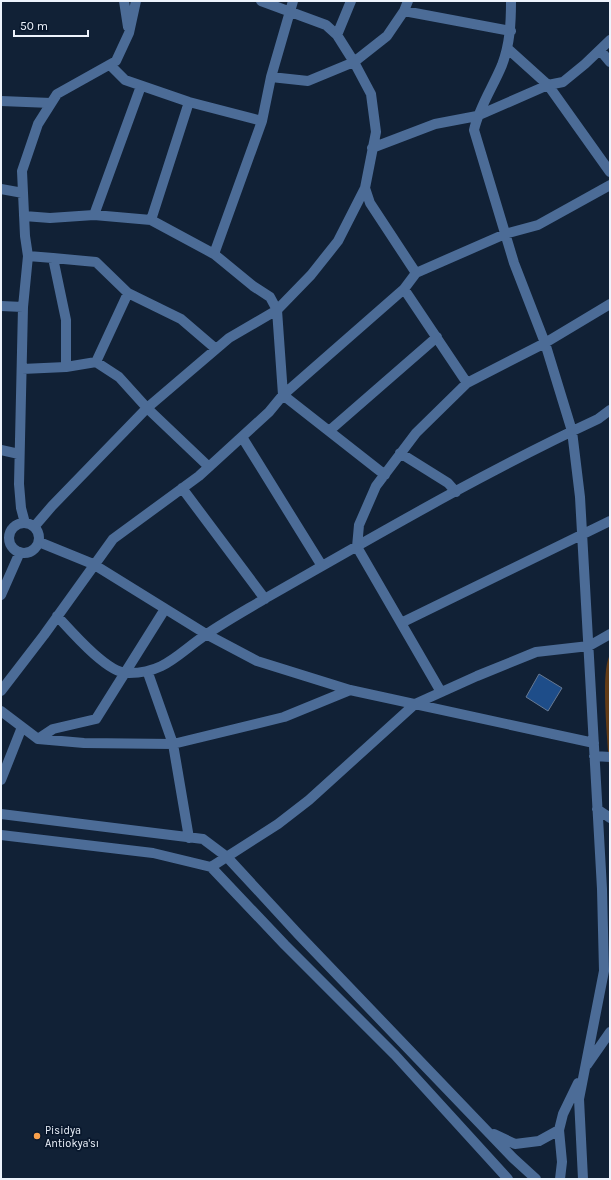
<svg xmlns="http://www.w3.org/2000/svg" width="611" height="1180" viewBox="0 0 611 1180" font-family="Karla,sans-serif">
<style>
.green{fill:#633c17}
.building{fill:#1e4d89;stroke:#667993}
.lines{fill:none;stroke-linecap:round;stroke-linejoin:round}
.minor{stroke:#4c6c97;stroke-width:10}
.poi-dot{fill:#f9a04c;stroke:#08172c;stroke-width:1.5}
.labels{text-anchor:middle;stroke-width:3.5;stroke-linejoin:round;paint-order:stroke}
.poi-label{font-size:11px;fill:#edf3fc;stroke:#08172c;text-anchor:start}
</style>
<rect width="100%" height="100%" fill="#112136"/>
<path class="green" d="M610,655V765L609,766C608,743 600,671 610,655Z"/>
<path class="building" d="M539,674L562,688L548,711L526,697Z"/>
<g class="lines">
<path class="minor" d="M124,1L128,27
M511,1C511,23 510,44 502,65C493,87 479,107 474,130L514,263L545,343L572,431L580,497L602,889L604,971L579,1099L583,1179
M404,11L511,31
M337,35L351,1
M507,48L548,85L610,172
M600,50L610,62
M110,65L125,80L189,102L262,121
M271,77L308,81L354,62L387,36L404,11L408,1
M1,101L51,103
M372,148L435,124L477,116L548,85L563,82L585,64L610,40
M365,188L370,203L416,273
M1,189L23,193
M94,215L141,86
M24,216L50,218L94,215L151,220L214,254L253,286L270,297L277,310L283,395L385,475
M151,220L189,102
M214,254L262,121L271,77L293,1
M28,256L53,258L66,320V367
M53,258L96,262L128,293L181,319L216,349
M404,289L467,383
M1,306L23,307
M96,362L128,293
M22,369L66,367L96,362L119,377L147,408L209,467
M329,431L437,337
M242,437L322,566
M1,450L19,454
M400,453L448,483L456,492
M182,488L265,599
M25,523L21,508L19,484L23,307L28,256L25,236L22,171L38,124L57,94L116,61L129,33L136,1
M9 538a15 15 0 1 1 30 0a15 15 0 1 1-30 0Z
M34,527L52,506L147,408L229,338L277,310L311,275L338,241L365,188L376,132L371,94L354,62L337,35L326,25L261,1
M39,542L93,564L206,634L257,661L350,690L594,743
M1,595L20,552
M57,616C71,631 107,673 127,673C165,674 178,653 207,634C226,621 246,610 266,598C375,536 484,472 598,419L610,410
M401,623L610,521
M148,673L173,744L189,838
M1,691L44,635L113,539L199,476L269,412L283,395L404,289L416,273L505,234L538,225L610,185
M441,692L357,547L359,525L376,486L416,433L467,383L545,343L610,304
M1,711L38,739L84,743L173,744L284,717L350,690
M38,739L53,729L96,719L165,609
M594,756L610,757
M1,780L22,727
M597,809L610,818
M1,814L203,839L227,857L299,935L513,1158L536,1179
M1,835L153,853L211,867L285,945L395,1055L508,1179
M211,867L278,824L309,800L415,704L477,676L536,652L589,646L610,634
M587,1065L610,1032
M494,1134L515,1144L539,1141L559,1130
M560,1179L562,1162L559,1130L563,1114L578,1083"/>
</g>
<circle class="poi-dot" cx="37" cy="1136" r="4"/>
<g class="labels">
<g class="poi-label">
<text x="45" y="1134">Pisidya<tspan x="45" dy="13">Antiokya'sı</tspan></text>
</g>
</g>
<rect width="611" height="1180" fill="none" stroke="#edf3fc" stroke-width="4"/>
<path d="M14 30v6h74v-6" fill="none" stroke="#edf3fc" stroke-width="2"/>
<text x="20" y="30" font-size="12" fill="#edf3fc" stroke="#08172c" stroke-width="3" paint-order="stroke">50 m</text>
</svg>
